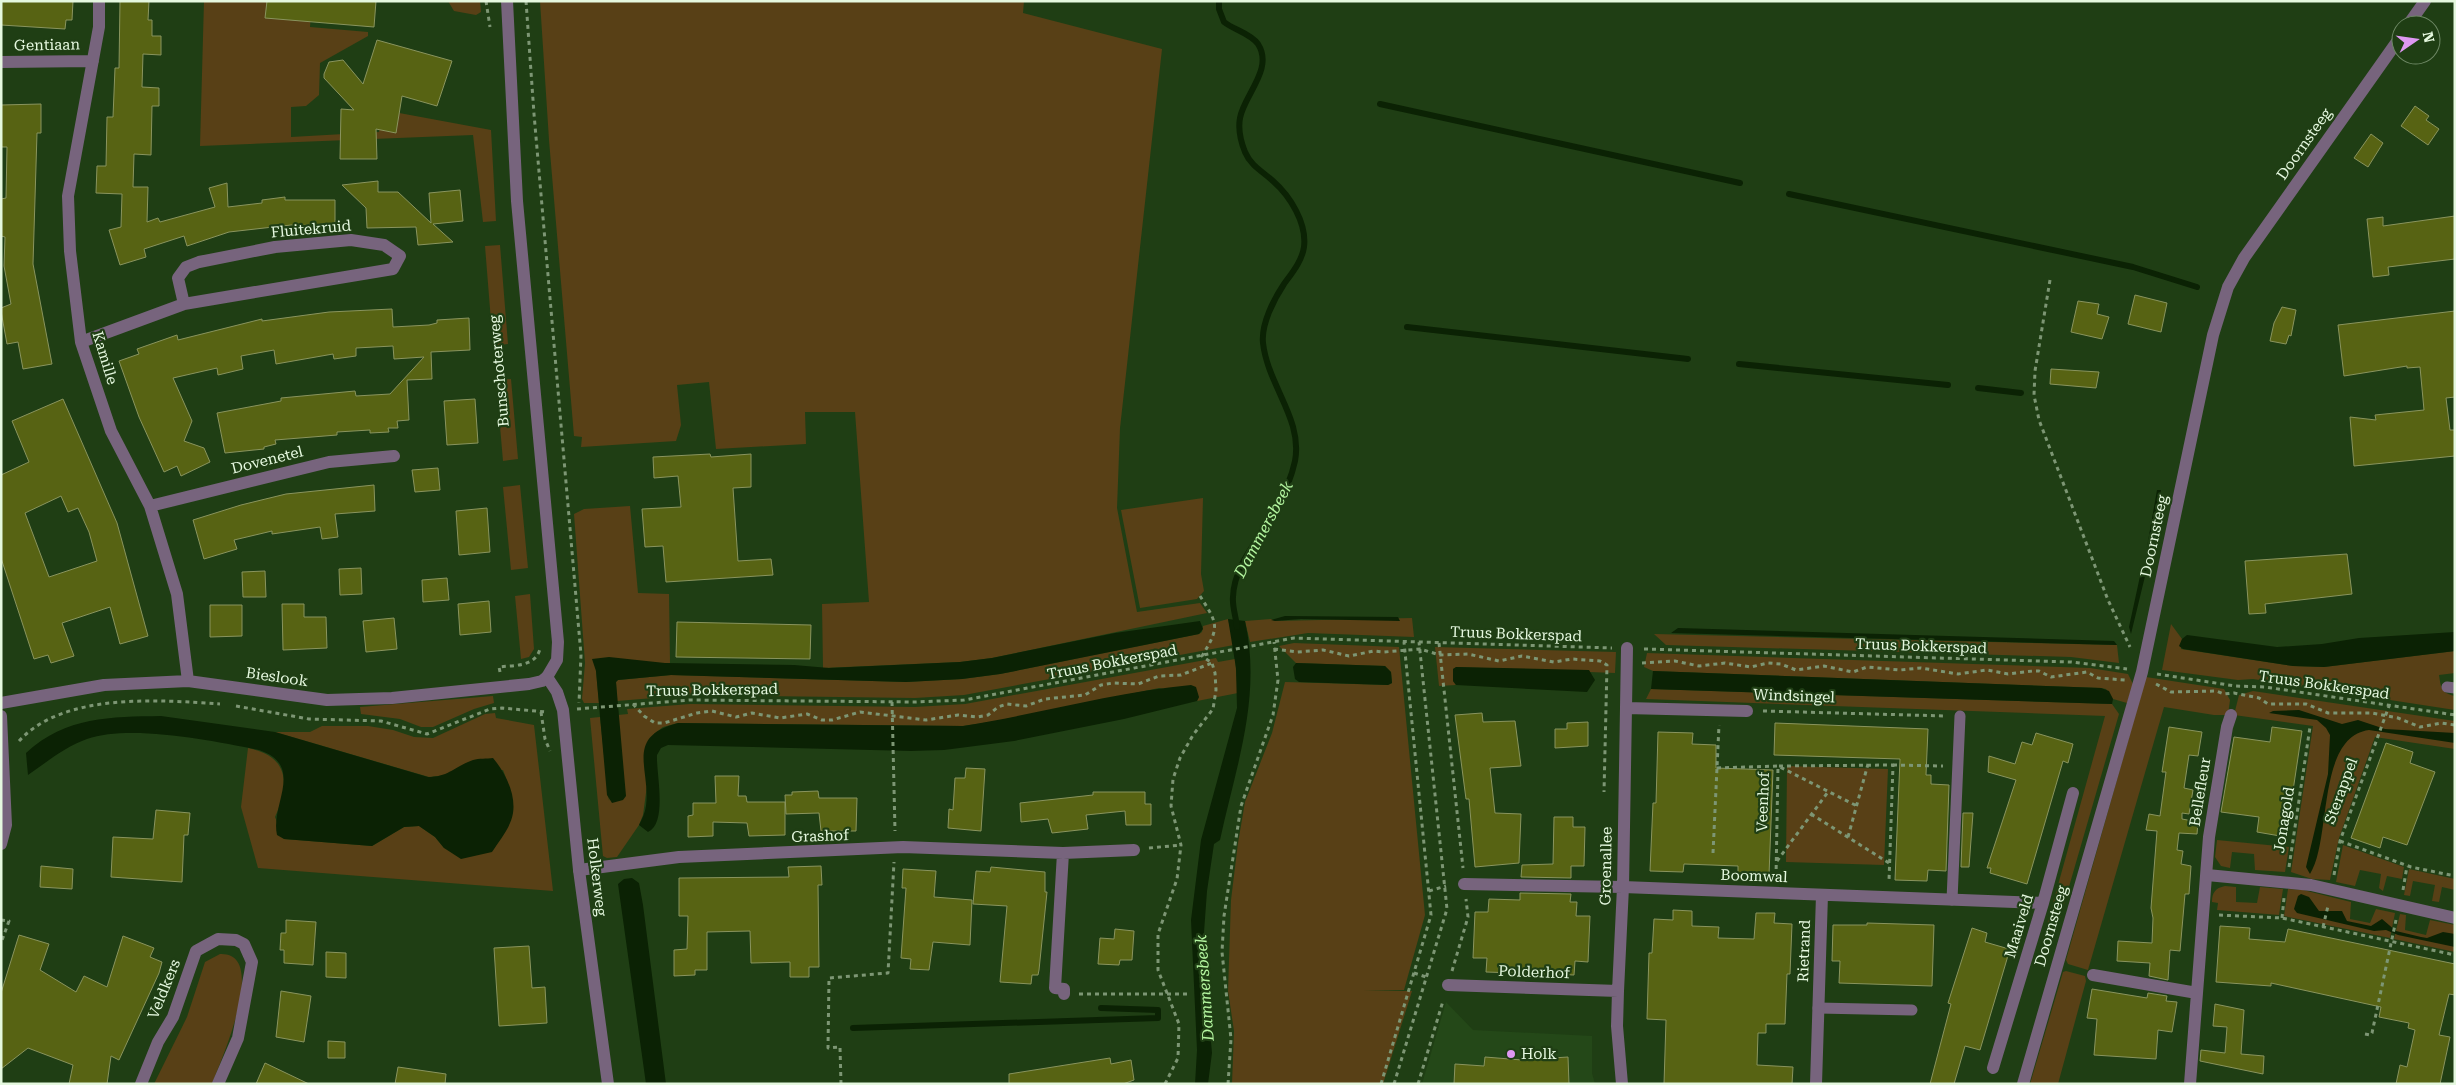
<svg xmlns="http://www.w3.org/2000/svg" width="2456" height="1085" viewBox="0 0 2456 1085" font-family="'Roboto Serif',serif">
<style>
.built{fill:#244818}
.green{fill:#584016}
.water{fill:#0b2204}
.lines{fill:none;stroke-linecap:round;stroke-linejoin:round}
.stream{stroke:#0b2204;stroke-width:6}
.building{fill:#576313;stroke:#89945e;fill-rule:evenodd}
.path{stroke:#7d9674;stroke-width:3;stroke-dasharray:4 4;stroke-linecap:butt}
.service{stroke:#77647d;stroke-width:11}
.minor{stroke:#77647d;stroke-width:12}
.tertiary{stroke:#77647d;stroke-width:12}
.poi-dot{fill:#de98f2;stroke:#1f3e14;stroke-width:2}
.labels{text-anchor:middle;stroke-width:4.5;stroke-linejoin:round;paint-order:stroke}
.street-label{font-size:15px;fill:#e5f8df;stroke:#1f3e14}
.poi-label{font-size:15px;fill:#e5f8df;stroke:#1f3e14;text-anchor:start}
.water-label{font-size:16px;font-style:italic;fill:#b4f6a0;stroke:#1f3e14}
</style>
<rect width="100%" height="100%" fill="#1f3e14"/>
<path class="built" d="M1446,1002L1473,1030L1592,1036V1073L1595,1084H1422Z"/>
<path class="green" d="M204,1H312L310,27L368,32V36L320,63L319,95L306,106L291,107V137L379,132L383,110L491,130L496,221L483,222L473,135L200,146Z
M448,1H480L481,12L476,15L454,11Z
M540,1H1024L1023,13L1162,49L1120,428L1117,508L1137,612L1200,603L1207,613L992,658L960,662L823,668L822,604L869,602L855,412H805L806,444L716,449L709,382L677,385L681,425L676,441L581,447L582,437L574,436L549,140Z
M500,245L508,344L493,346L485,246Z
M511,379L518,459L503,461L496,380Z
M520,485L528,568L511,570L503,487Z
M1203,498L1201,574L1204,591L1197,599L1140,608L1121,510Z
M630,506L638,593L669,594L670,663L596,671L599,703H584L582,699L585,663L574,514L584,509Z
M530,594L534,649L529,657L521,659L515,596Z
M1412,618L1414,637L1308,633L1250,642L1245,621L1271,619L1275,621Z
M1228,619L1234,645L964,695L915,698L690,695L617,701L616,682L618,680L671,675L906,682L962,679L1000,674L1199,634L1202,632L1203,626Z
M2171,624L2182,639L2181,649L2293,666L2324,667L2455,651V673L2439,675C2441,688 2441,693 2455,696V710L2253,679L2238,680L2162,670Z
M1654,634L2117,645L2119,663L2071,657L1666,645Z
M1294,643L1399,647L1425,915L1404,990L1364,991H1412L1383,1084H1232L1234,1031L1228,991L1231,900L1238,843L1245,802L1272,733L1285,682L1388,685L1392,683L1391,672L1385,666L1296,663L1279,646Z
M1435,647L1616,652L1615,673L1457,667L1453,669V681L1456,685L1439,686Z
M1647,653L2090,668L2128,674L2133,684L2127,703L2113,699L2106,689L2101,688L1653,671L1644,667Z
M1216,658L1218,662L1235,659L1238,693L1197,701L1199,697L1159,688L1010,719L963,726L678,723L663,727L654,734L643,815L639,825L617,857L607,858L603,856L590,718L600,717L609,801L619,732L618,715L628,714L627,709L690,704L915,707L965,704Z
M2146,677L2224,689L2230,700L2228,715H2214L2164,707L2088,970L2068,964L2066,960Z
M1651,689L2112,704L2119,714L2053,942L2043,939L2105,716L1646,699Z
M2253,691L2455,721V749L2375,737L2339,838L2330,880L2312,879L2291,872L2313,726L2234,715L2239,695Z
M493,696L494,703L474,709L433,727H421L400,719L361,714L360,707Z
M495,713L496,718L534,725L553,891L258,868L241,807L248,748C289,756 290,784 275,817L284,839L372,846L404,827L419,826L435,837L444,848L491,852C515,818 518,809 503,770L457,768L448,775L429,777L275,732H310L322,726H368L393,730L414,737L433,738L485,714Z
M1787,766L1888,769L1884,865L1786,862Z
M2217,840L2289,847L2285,872L2255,870L2254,854L2232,852L2230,868L2221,866L2215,857Z
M2343,845L2404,867L2402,879L2387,876L2383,891L2379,888L2381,874L2360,870L2355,886L2336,882Z
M2409,869L2455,879V890L2442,887L2439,902L2432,901L2435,885L2413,881L2410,896L2404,895Z
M2225,886L2236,887V902L2257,903L2260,887L2283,889L2279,915L2217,910L2218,903L2212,902C2212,893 2215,888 2225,886Z
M2288,889L2303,890L2351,902L2350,919L2370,923L2376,909L2395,913L2390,938L2284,916Z
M2400,914L2406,915L2405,930L2426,935L2430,920L2455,925V952L2394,939Z
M220,954C270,952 220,1062 212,1084H154L187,1017L205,962Z
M2066,971L2085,976L2086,981L2058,1084H2030L2063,972Z"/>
<path class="water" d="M2157,490H2161L2151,548L2147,547Z
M2142,567L2147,568L2131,634L2129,627Z
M1285,616L1398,617L1400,621L1301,619L1275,621L1271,620Z
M1228,619L1245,621C1262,697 1236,766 1220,840L1214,844L1207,891L1203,946L1212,1053L1208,1084H1195L1197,1050L1191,920L1201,840L1237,708L1236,668Z
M1200,621L1203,629L1199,634L1000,674L962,679L906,682L671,675L618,680L616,682L626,796L623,800L612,803L607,795L596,671L592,659L609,657L665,663L794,665L829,668L960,662L992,658L1115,633Z
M1678,628L2114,641L2117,645L1671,633Z
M2455,632V651L2324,667L2293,666L2183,649L2179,646L2182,639L2187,635L2277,647L2322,644L2359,638Z
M1296,663L1385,666L1391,672L1392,683L1388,685L1299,682L1295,679L1293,667Z
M1456,667L1589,670L1595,680L1587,692L1456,685L1453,681V669Z
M1653,671L2101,688L2109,691L2113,699L2112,704L1651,689Z
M1191,685L1196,687L1199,697L1197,701L1124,719L1014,741L944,750L911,751L668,745L661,748L657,755C656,773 668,823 648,832L639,825C642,819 645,813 646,806C651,769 624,737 678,723L963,726C1039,714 1114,692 1191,685Z
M2299,710L2342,724L2358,720L2385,729L2455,733V743L2369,730C2316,737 2332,840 2310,874L2306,867L2328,774L2330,735L2326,728L2317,720L2269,713L2273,711Z
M161,716L275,732L428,777C449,777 455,766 473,760C479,758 487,759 493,758C505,772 516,794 513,813C511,827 499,841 492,852L461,859L444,848L435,837L419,826L404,827L372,846L284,839L277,835C270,804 306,766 259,750C213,741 131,724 87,739C66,746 47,762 28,775L26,753C66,716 111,717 161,716Z
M632,878L639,883L643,905L666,1084H646L618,884L624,879Z
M2301,894L2309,897L2319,911H2342L2347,921L2371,926L2382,919L2396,931L2421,937L2427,938L2443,932L2455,934V947L2398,935L2386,930L2374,931L2297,913L2294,909L2298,896Z"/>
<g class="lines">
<path class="stream" d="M1219,1V9L1224,22C1234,30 1250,33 1258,44C1274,69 1244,95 1240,118C1238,129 1241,142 1245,152C1251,166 1262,171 1273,181C1290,196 1307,223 1304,247C1302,261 1292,273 1284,284C1274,299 1261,324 1263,343C1268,386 1303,419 1295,461C1291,480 1282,499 1272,516C1257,542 1234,566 1233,597C1232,606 1236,617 1237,627
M1380,104L1740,183
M1789,194L2133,267L2197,287
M1407,327L1688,359
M1739,364L1948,385
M1978,388L2021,393
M853,1028L1158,1018V1010L1101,1008"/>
</g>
<path class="building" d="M1,1H73L72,20H66L65,29L1,25Z
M120,1H149L148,20H152V36H161V55L143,54L142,87L159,88V106H152L151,155L134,154L133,187H148L147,222L158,218L160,222L215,207L209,188L227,183L228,207L262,203V200L285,197V200H335V226L291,225L229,232L187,246L184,236L144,249L146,257L120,265L109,230L121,227L122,194L96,193L97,166H106L107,117H113L115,68H119Z
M267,1H376L374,27L265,18Z
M377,40L452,61L437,106L402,96L396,133L376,129L377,159H340L341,109L354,110L324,78V74L329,62L343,60L363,84Z
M41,104V133H37L33,264L52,364L23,369L18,342L7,344L1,311V308L11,304L4,266L5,237L1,236V199L6,198L7,147H1V105Z
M2415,106L2429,116L2426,120L2439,129L2428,145L2401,126Z
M2371,134L2383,143L2368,167L2354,158Z
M378,181V192H398L431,223L429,193L460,190L463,221L433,224L453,242L418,245L416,227L367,228L366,208L342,185Z
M2455,216V259L2388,267L2389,275L2373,277L2367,219L2383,217V226Z
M2135,295L2167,303L2161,332L2128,324Z
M2078,301L2099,304L2097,314L2109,317L2102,339L2071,332Z
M2282,307L2296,310L2291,336L2289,335L2286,344L2270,341L2274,323Z
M392,309L393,327L429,325L437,323V320L469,318L470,350L431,352L432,379L407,380L409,420L397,421L398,428H388L389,432L370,433V430L337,432V435L275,440L276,444L264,447V449L225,453L217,413L281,401V398L355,391L356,396L390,394L424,357L394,359L393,346L356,348V356L334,359L333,354L276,364L274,350L241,356L243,369L218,375L217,368L173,378L192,421L184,441L204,448L210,462L181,476L177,466L164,472L139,417L119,361L139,354L137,349L177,335L178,340L262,319V321L329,312Z
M2455,311V397L2446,398L2450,430H2455V456L2354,466L2350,417L2376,420L2375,415L2424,410L2420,367L2407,368V366L2344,376L2338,325Z
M2051,369L2099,372L2096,388L2050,384Z
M63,399L117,523L148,636L120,644L110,607L62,623L74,656L51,663L48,655L34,659L1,558V475L29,462L12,421ZM61,496L68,512L78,508L89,532L97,561L49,577L25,513Z
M475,399L478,443L447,445L444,401Z
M710,454L711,457L751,454V487L733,488L738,561L771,559L773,575L666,582L663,546L645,547L642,509L681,507L678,476L654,478L653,457Z
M438,468L440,490L415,492L412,470Z
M374,485L375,511L335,514L338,537L322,539L320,527L272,534V531L234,540L237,549L204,559L193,520L241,505L286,494Z
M487,508L490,552L459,555L456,511Z
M2347,554L2352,594L2265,604L2266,613L2249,614L2245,561Z
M361,568L362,594L340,595L339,569Z
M265,571L266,597H243L242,572Z
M447,578L449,600L423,602L422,580Z
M489,601L491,632L460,635L458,604Z
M282,604H304V617H326L327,648L283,650Z
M210,605H242V636L210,637Z
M394,618L397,649L366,652L363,621Z
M677,622L811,625L810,659L676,657Z
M1482,713L1483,722L1515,721L1521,766L1490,768L1495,813L1521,814L1519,863L1475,867L1469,799H1466L1455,715Z
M1588,722V746L1555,748V729H1567V723Z
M1775,723L1928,729L1926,775H1931V784L1949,785L1946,871L1928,870L1927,881L1895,880L1900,759L1774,755Z
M2169,727L2202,732L2198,756L2189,755L2184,788L2193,790L2189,814L2182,813V819L2198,822L2197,834L2179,833L2177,850L2183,851L2181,864L2191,866L2189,894H2185L2180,951L2170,950L2168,980L2149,976L2150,963L2117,961L2118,941L2152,943L2153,918L2151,908L2157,831L2146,830L2149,814L2160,816L2166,772H2162Z
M2272,727L2302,731L2286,837L2257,832L2259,817L2221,812L2234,737L2270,742Z
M1658,732L1693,733L1692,744L1716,745V768L1773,770L1769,875L1738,874V866L1684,864L1683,872L1650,871L1653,803H1656Z
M2036,733L2073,744L2068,763L2063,761L2027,884L1990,873L1991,868H1987L2016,780L1988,772L1989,756L2015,764L2022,742L2032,745Z
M2386,743L2413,752L2410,763L2435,772L2407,845L2383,837L2380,848L2351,838Z
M966,768L985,769L981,831L948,828L949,809L953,810L955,778H965Z
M715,776H739L738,796H746L747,802H785V835L749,836L747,823L713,822V836L688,837V816L693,815V803H716Z
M818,791L819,798H857L856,831H821L819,813L786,814L785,795H792V792Z
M1093,792H1145V804H1151V825H1126L1125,811L1086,815L1088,829L1052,833L1048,819L1021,822L1020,803L1093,795Z
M156,810L190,813L188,835H184L182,882L111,877L113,837L153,839Z
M1963,813H1973L1969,867H1961Z
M1554,817H1573V827H1585L1584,866H1571V878L1521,877L1522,865L1553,864Z
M41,866L73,869L72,889L40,887Z
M821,866L822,885H818L819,967H809V977H790V962L751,963L750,931L707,932V970H695V975L674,976V950L687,949L688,916H679V878L789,877L788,867Z
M991,867L1045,872V892H1047L1039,970L1038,975H1032L1031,984L1000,982L1007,906L973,904L976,871L990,872Z
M903,869L936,871L934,897L972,900L970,945L933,942L929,970L910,969L911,959L901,958L906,888H902Z
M1520,893L1571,894L1570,902H1577L1576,916H1590L1588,962L1575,961L1574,975L1486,972L1487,958H1473L1475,912H1488L1489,899L1520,900Z
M1673,910L1692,911V926L1719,927L1718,938L1754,939L1756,913H1775L1774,923L1792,924L1790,974H1787L1785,1024H1766V1033H1758L1757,1065L1793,1067L1792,1084H1664L1666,1020L1647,1019L1649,953H1652L1654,919L1673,920Z
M286,920L316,922L313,965L284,963V950H280L281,933H286Z
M1867,923L1934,925L1932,986L1839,983L1840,961H1832L1833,925H1867Z
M2220,926L2250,928L2249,939L2285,942L2288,929L2455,964V995L2449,994L2439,1035L2450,1037L2440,1084H2396L2400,1065L2407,1067L2415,1030L2408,1028L2409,1023L2379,1017L2381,1007L2271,983V986L2216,982Z
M1972,928L1987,933L1985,942L2009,949L2007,959L1980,1050L1965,1046L1954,1084H1930L1951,1004L1948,1003Z
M1115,929L1134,931L1132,960H1120L1119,965L1098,964L1100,938L1114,939Z
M19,935L49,944L40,970L76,992L84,976L107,987L123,936L154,948L150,957L162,962L159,973L119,1060L111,1056L107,1084H69L73,1065L28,1048L1,1069V993Z
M529,946L532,988L545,987L547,1023L499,1026L494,948Z
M326,952L346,953V978L326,977Z
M2092,989L2147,998L2148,993L2167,996L2166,1001L2177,1002L2172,1032L2158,1030L2156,1059L2094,1055L2097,1019L2087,1018Z
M281,991L311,996L304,1042L276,1037Z
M2215,1004L2244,1010L2241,1054L2264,1056L2263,1074L2200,1061L2201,1050L2225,1053L2227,1027L2213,1026Z
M328,1041L345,1042V1058H328Z
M1485,1057L1522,1060L1568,1057L1569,1084H1454L1455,1064L1484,1066Z
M1110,1058L1111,1064L1131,1060L1134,1080L1123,1084H1009V1074Z
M265,1063L309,1084H256Z
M398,1067L446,1074L445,1084H395Z"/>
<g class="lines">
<path class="path" d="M486,1L490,27
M526,1L534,114L581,655L579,703
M2050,280L2035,371L2034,395L2039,420L2108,600L2130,647
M1439,643L1463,868
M1274,649L1297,652L1323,650L1349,656L1374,651L1384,652L1420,649L1440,655L1468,654L1499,661L1522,656L1554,662L1572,659L1600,661L1607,665L1604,792
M1644,649L2071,662L2127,669
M1642,663L1675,661L1699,666L1725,663L1751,667L1768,663L1781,664L1796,670L1824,666L1853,672L1867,667L1900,670L1921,668L1958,674L1987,670L2008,674L2033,671H2039L2051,677L2087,672L2098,678L2125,680
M500,672L499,667C515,665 535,667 540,649
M2157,674L2235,686L2265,687L2455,715
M2156,684L2171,692L2216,691L2224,694L2234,693L2259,698L2268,704H2306L2328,713H2372L2398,718L2420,727L2441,723L2455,725
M892,702L895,831
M633,704L644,716L655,723H664L697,713L712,711L736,717L752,713L780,718L807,714L822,720H832L860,712L926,720L958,715L977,717L988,715L998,707L1007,704L1026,706L1045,699L1085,695L1101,685L1113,683L1138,684L1159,676L1181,675L1212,663
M236,706L309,719L381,721L427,734L490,709L502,708L546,712
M577,709L690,700L915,702L964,700L1294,638L1612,648
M1763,711L1946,716
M541,712L545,739L550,751
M19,741C64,692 159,700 220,704
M1893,765L1943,766
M1717,768L1778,766L1857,806
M1811,814L1889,863
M1848,837L1868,764
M2340,841L2411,867L2455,876
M1149,848L1181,845
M1713,853L1719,725
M1777,861L1828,792
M2289,867L2310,727
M2334,875L2340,841L2389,706
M1776,877L1778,766L1893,765L1889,881
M2403,890L2407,866
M1429,891L1446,886
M2219,915L2282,918L2455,955
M2282,918L2284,898
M1,920L9,921L1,943
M2323,927L2328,906
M1452,971L1468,917L1466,899
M1414,973L1426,977
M1079,994H1191
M2365,1034L2371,1035L2372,1033L2396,920
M841,1084L840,1047L828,1048L829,978L888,973L894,862
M1165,1084L1178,1058L1179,1024L1158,970V934L1177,879L1181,845L1171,806L1173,779L1180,758L1193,735L1213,709L1216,690L1215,673L1212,663L1202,656C1220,627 1218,624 1200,596
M1228,1084L1231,1039L1222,952L1224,916L1241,806L1273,715L1278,680L1274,642
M1381,1084L1431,915L1404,642
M1394,1084L1447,909L1419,642
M1418,1084L1443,1001"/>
<path class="service" d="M2447,687L2455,688
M1952,900L1960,716
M1818,1008L1912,1010"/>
<path class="minor" d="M99,1V27L68,196L70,251L81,342L111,431L150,506L177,594L188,681
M2408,25L2425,1
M1,62L93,61
M81,342L184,304L393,269L400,256L384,245L351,240L275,247L199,262L186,267L178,278L184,304
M150,506L329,462L394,456
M1,703L104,685L188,681L327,700L392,698L529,684L542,681L547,677
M1626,708L1747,711
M1,716L6,825L1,844
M1063,853L1055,988L1064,989V994
M579,870L679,857L903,847L1063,853L1134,850
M2207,875L2311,885L2455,918
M1464,884L1623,887L2043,903
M2093,975L2197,993
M1448,985L1618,991
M1993,1068L2043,903L2073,793
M141,1084L158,1042L173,1017L196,951L218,939L236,940L244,944L252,962L238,1038L218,1084
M1622,1084L1617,1026L1618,991L1623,887L1627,648
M1816,1084L1822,895
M2023,1084L2142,672L2213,335L2228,287L2244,258L2401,36
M2190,1084L2209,837L2227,727L2231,715"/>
<path class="tertiary" d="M507,1L517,201L558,642L557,660L547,677L557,692L563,710L579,870L608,1084"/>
</g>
<circle class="poi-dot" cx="1511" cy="1054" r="5"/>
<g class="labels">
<g class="street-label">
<text transform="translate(47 45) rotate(-1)" y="5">Gentiaan</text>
<text transform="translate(2304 144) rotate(-55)" y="5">Doornsteeg</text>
<text transform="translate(311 229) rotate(-5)" y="5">Fluitekruid</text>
<text transform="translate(105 358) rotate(73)" y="5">Kamille</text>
<text transform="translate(499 371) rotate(-95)" y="5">Bunschoterweg</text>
<text transform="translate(267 460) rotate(-14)" y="5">Dovenetel</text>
<text transform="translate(2154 536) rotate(-78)" y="5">Doornsteeg</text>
<text transform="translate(1516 634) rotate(2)" y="5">Truus Bokkerspad</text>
<text transform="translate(1921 646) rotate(2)" y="5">Truus Bokkerspad</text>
<text transform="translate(1112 662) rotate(-11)" y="5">Truus Bokkerspad</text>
<text transform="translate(277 677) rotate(8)" y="5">Bieslook</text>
<text transform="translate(2324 685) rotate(8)" y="5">Truus Bokkerspad</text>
<text transform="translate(712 690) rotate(-1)" y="5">Truus Bokkerspad</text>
<text transform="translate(1794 696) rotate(2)" y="5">Windsingel</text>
<text transform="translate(2341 791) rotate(-70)" y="5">Sterappel</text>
<text transform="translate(2200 792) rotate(-81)" y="5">Bellefleur</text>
<text transform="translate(1763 802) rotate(-88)" y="5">Veenhof</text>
<text transform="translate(2284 820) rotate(-81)" y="5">Jonagold</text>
<text transform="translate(820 836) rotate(-2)" y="5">Grashof</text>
<text transform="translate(1606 866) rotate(-89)" y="5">Groenallee</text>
<text transform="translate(1754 876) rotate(2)" y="5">Boomwal</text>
<text transform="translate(597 877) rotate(83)" y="5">Holkerweg</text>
<text transform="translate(2019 926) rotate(-73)" y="5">Maaiveld</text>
<text transform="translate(2051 926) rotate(-74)" y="5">Doornsteeg</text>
<text transform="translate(1804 951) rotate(-88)" y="5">Rietrand</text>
<text transform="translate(1534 972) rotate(2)" y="5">Polderhof</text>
<text transform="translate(164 989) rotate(-68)" y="5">Veldkers</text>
</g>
<g class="poi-label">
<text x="1521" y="1059">Holk</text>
</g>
<g class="water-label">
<text transform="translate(1263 529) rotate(-62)" y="6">Dammersbeek</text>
<text transform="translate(1204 988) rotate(-94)" y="6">Dammersbeek</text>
</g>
</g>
<rect width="2456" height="1085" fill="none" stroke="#e5f8df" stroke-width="5"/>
<g transform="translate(2416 40) rotate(77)"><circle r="24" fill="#1f3e14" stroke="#6e8865"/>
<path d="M0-4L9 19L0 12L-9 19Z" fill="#de98f2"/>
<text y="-8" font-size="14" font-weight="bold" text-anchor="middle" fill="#e5f8df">N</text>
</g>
</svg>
